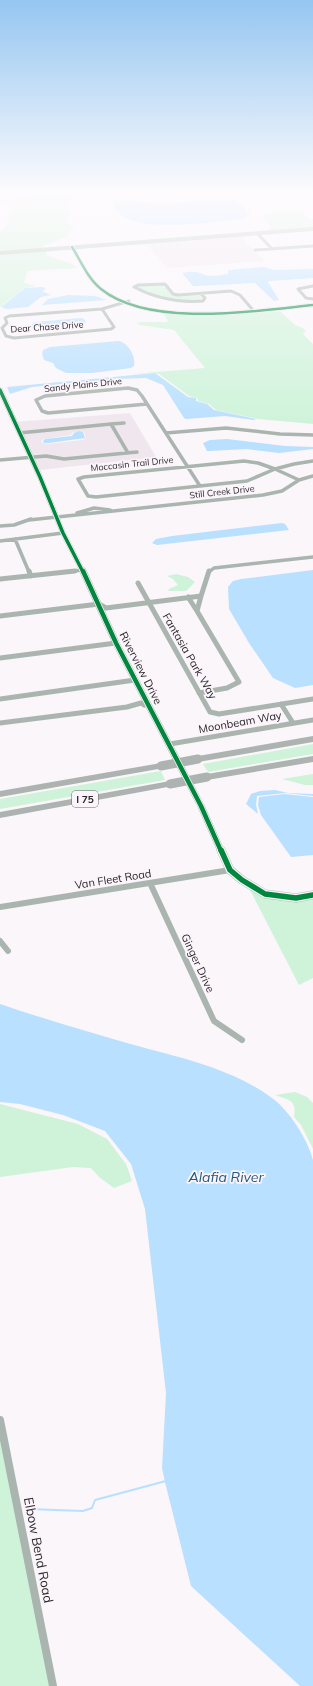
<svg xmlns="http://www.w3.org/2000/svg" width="313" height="1686" viewBox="0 0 313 1686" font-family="Mulish,sans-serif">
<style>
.built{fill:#efe6ee;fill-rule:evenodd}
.green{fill:#cef3d9}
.water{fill:#b9e0fe}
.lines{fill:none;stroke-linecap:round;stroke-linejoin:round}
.stream{stroke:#b9e0fe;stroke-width:2}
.street-far4{stroke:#aab5af;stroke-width:3}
.street-far3{stroke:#aab5af;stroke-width:3.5}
.street-far2{stroke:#aab5af;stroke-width:5}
.street-far1{stroke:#aab5af;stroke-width:6}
.street{stroke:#aab5af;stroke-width:8}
.secondary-far3{stroke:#b3beb9;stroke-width:4}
.secondary-far2{stroke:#b3beb9;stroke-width:5.5}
.secondary-far1{stroke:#b3beb9;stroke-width:7}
.secondary{stroke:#b3beb9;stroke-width:9}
.highway{fill:#adb3b0;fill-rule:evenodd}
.highway-bridge{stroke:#adb3b0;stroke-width:9}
.cycleway-far3-casing{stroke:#fbf5fb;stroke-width:4}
.cycleway-far2-casing{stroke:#fbf5fb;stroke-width:5}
.cycleway-far1-casing{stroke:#fbf5fb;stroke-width:6}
.cycleway-casing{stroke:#fbf5fb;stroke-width:8}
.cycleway-far3{stroke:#00873e;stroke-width:2.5}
.cycleway-far2{stroke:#00873e;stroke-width:3.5}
.cycleway-far1{stroke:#00873e;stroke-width:4.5}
.cycleway{stroke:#00873e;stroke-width:5.5}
.labels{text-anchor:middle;stroke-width:3.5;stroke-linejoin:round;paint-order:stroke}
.far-street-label{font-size:9px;fill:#2a2829;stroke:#fbf5fb}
.shield{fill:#fbf5fb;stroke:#696668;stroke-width:1}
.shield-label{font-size:10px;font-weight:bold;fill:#2a2829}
.street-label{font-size:11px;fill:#2a2829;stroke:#fbf5fb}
.near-street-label{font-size:13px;fill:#2a2829;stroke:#fbf5fb}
.near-water-label{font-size:14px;font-style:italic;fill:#24597b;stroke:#fbf5fb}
</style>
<rect width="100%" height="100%" fill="#faf6fa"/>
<path class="built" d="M240,236L264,261L167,268L147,243H145L158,258L142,242Z
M130,413L156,457L40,470L15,422ZM79,431L84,432L86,438L82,440L48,444L43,443L41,441L44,439L71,435L72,433Z"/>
<path class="green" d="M27,192L87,193L84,198C78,199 70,199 66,205L70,211L68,213L72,215L68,218L67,222L74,227L67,234L68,236L43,246L44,249L0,251V232L10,221L8,215L11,212L12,208L5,205H0V198L18,199L28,196Z
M300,211L308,219H313V228L267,232L270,226L262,218L266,213Z
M46,250V254C57,262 68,259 78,268L27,271L24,283L36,286L24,288L0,307V256L4,253Z
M165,285L172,295H199L203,299C183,305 157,296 138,288L137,286Z
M280,311L295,325L303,328L306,331L303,334L313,344V424L258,419L216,410L209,404L198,401L197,398L189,396L159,374L155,373L131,374L205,368L174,330L139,325L137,323L141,322H168L164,313C204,317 240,315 280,311Z
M176,574L188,577L195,582L186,591H168L169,589L178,585L173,579L167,576Z
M313,744V754L208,772L203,764Z
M161,771L165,780L0,809V799Z
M313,774V785H305L282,779Z
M249,888L313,898V978L299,985Z
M295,1092L307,1097L313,1103V1149L301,1125L294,1117C297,1099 288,1100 275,1095Z
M0,1104L78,1124L107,1139L126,1164L132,1181L114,1188L99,1177L91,1168L73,1167L0,1177Z
M0,1420L53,1686H0Z"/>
<path class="water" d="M122,199C138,200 152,205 168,203C191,202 213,197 236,200L250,214L247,217L237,220C209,222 145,232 122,216C116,213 115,206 110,202Z
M264,267L274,270L313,269V278L269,281L268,282L279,300L274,301L255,283L197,286H193L182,273C191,271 197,271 205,275C210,277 223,275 228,274V271L229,270Z
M43,287L46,289L42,291L51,295L41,297L28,307L7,309L1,307L25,288Z
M68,295L95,296L107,300L42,305L48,299Z
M81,318L84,319L86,323L30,327L33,323L35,322Z
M118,341C128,342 136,356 134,366L131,368L92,373H66L56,368L53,363L44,360L42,354L43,350L50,347Z
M155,373L188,397L196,398V401L207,404L214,410L256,419L254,420L225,416L186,419L184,418L163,385L146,378L117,379L32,387L10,394L7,387Z
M79,431L83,432L85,438L49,443H44L43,441L45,439L72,436L74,433Z
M227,439L285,446L313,447V449L279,453L247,449L209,451H207L203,443L210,440Z
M282,523L285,524L289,530L157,545L152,543L156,539L172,536Z
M313,570V685L295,688L273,678L249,643L229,609L228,587L233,581L241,579Z
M275,790L288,793L313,794V796L285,793L257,796L256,805L258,814L246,804L251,794L260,791Z
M284,794L313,797V855L291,857L261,815L258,805L259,797Z
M0,1004C44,1019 89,1032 134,1045C181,1058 231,1068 272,1098C289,1110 308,1140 313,1160V1686H300L191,1586L165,1482L162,1468L166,1393L145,1209L131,1164L105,1131L63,1115L20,1104L0,1102Z"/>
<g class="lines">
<path class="stream" d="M25,1504L28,1509L83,1511L92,1508L95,1500L166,1481"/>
<path class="street-far4" d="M257,233L272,249
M255,250L313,246
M313,286L298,289L306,298L313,299
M201,294L205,298L203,301C179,303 155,298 134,287L138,285L165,284L173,294L178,295L231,291L240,295L252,309
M102,309L114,327L111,329L14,338L6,336L2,328L7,323L5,318L9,316Z
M102,309L129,301"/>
<path class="street-far3" d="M147,404L48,413L42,411L36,400L45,396L128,388L137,390L142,396L200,486
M124,423L111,424L128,453
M19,433L111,424
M166,433L226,428L280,434L313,435
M0,460L46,456L64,459L137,452
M244,461L258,463L275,469L247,481L96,497L88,496L78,479L84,477Z
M275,469L299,480
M275,469L294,464L313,461
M77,513L94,508L110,510
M29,520L263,495L282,491L299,480L313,476
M0,526L14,525L31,519
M15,539L29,572
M0,541L63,533
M66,572L82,570
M209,572L214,568L313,557"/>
<path class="street-far2" d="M29,571L31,576
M0,579L75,571
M138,583L210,712L219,714L313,699
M188,597L197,611
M0,616L99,604L106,608L201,596L209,571
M0,658L116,643
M199,693L227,688L239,682L197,611L201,596
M0,699L135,680
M281,704L293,723
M0,723L127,707L141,703L144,705
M170,744L313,720"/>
<path class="street-far1" d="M150,883L214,1021L242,1040
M0,907L230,870
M0,941L8,951"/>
<path class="street" d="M0,1420L53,1686"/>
<path class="secondary-far3" d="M72,247C81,261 88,279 101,289C149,328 256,311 313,305
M0,253L313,229"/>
<path class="secondary-far2" d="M0,390L40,477L63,533L83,572"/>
<path class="secondary-far1" d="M83,571L116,643L201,806L221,851"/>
<path class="secondary" d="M221,850L230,870L242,880L265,894L296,898L313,895"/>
<path class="highway" d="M313,736V742L198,762L193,759L198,756Z
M313,756V762L207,780L202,777L207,774Z
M161,763L164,764L166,766L164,768L0,797V791Z
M170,781L175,784L173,786L0,818V812Z"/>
<path class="highway-bridge" d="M161,766L198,759
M170,784L207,777"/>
<defs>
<path id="cycleway-far3" d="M72,247C81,261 88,279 101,289C149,328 256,311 313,305"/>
<path id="cycleway-far2" d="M0,390L40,477L63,533L83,572"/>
<path id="cycleway-far1" d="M83,571L116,643L201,806L221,851"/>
<path id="cycleway" d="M221,850L230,870L242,880L265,894L296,898L313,895"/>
</defs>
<use href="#cycleway-far3" class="cycleway-far3-casing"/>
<use href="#cycleway-far2" class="cycleway-far2-casing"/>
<use href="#cycleway-far1" class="cycleway-far1-casing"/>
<use href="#cycleway" class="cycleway-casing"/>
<use href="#cycleway-far3" class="cycleway-far3"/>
<use href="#cycleway-far2" class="cycleway-far2"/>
<use href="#cycleway-far1" class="cycleway-far1"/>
<use href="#cycleway" class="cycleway"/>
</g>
<linearGradient id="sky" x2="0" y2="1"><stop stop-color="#95c6f1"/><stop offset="0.45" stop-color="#fdfbfd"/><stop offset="1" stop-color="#fdfbfd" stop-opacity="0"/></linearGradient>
<rect width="313" height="428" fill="url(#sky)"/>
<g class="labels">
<g class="far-street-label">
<text transform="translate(47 327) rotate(-4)" y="3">Dear Chase Drive</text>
<text transform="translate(83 385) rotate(-6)" y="3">Sandy Plains Drive</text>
<text transform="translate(132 464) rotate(-6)" y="3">Moccasin Trail Drive</text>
<text transform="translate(222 492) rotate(-6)" y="3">Still Creek Drive</text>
</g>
<rect class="shield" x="72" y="791" width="26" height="16" rx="3"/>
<g class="shield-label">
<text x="85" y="803">I 75</text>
</g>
<g class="street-label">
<text transform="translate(190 656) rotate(60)" y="4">Fantasia Park Way</text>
<text transform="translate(141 668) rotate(63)" y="4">Riverview Drive</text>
<text transform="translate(240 722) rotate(-10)" y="4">Moonbeam Way</text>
<text transform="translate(113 879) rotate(-9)" y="4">Van Fleet Road</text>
<text transform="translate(198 963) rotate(65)" y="4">Ginger Drive</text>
</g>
<g class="near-street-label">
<text transform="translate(39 1550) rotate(79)" y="5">Elbow Bend Road</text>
</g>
<g class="near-water-label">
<text x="226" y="1182">Alafia River</text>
</g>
</g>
</svg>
